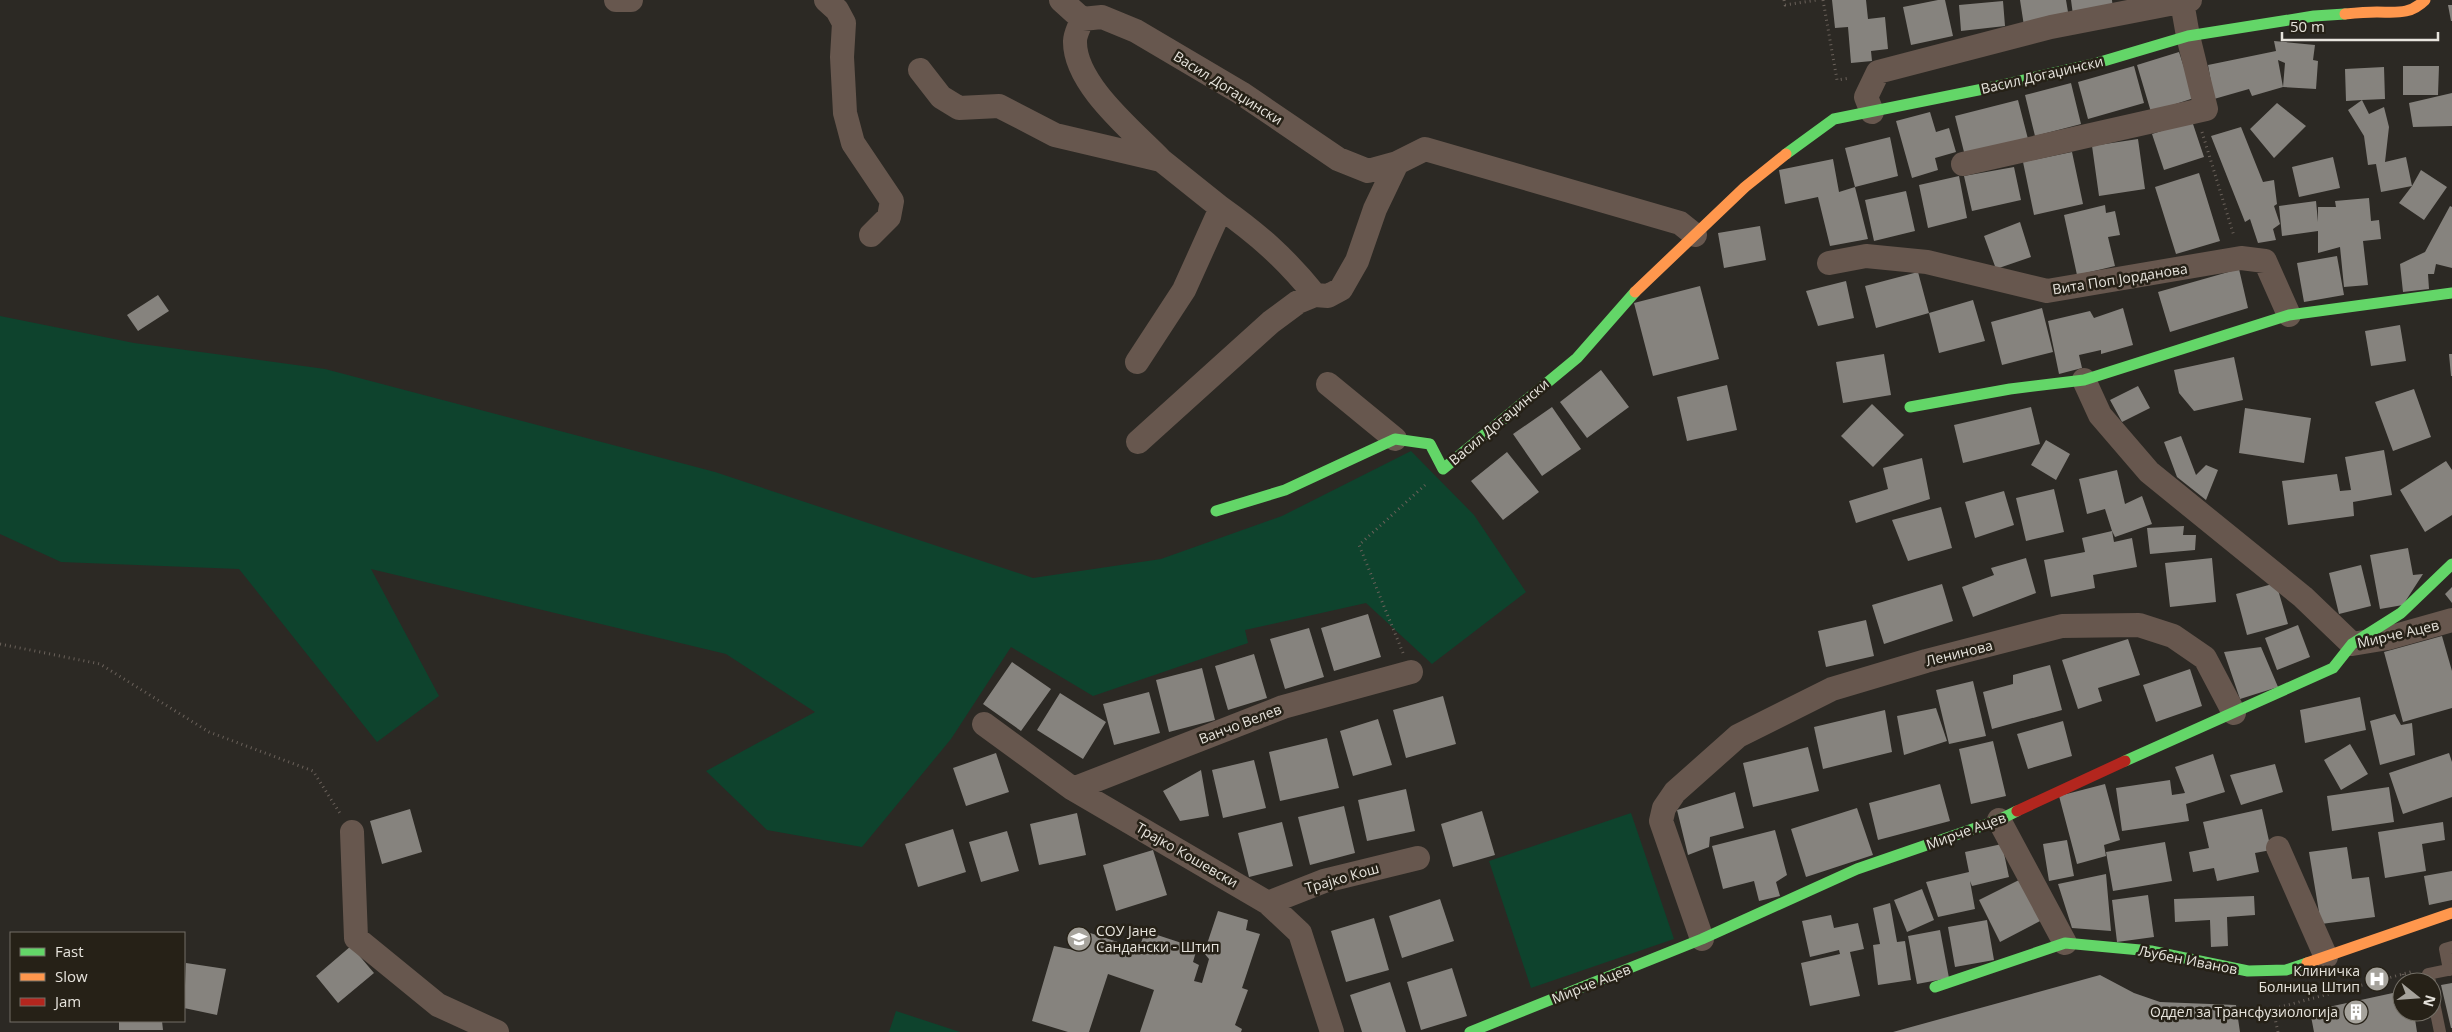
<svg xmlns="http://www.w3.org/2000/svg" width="2452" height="1032" viewBox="0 0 2452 1032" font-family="'Open Sans',sans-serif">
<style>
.green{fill:#0e432d}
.building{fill:#86837e;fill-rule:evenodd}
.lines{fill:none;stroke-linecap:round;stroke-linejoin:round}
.path{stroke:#6a615a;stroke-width:3;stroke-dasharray:1 4;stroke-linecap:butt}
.lane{stroke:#67574e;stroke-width:12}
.street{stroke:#67574e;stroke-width:24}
.fast{stroke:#63d668;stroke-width:11}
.slow{stroke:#ff974d;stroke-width:11}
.jam{stroke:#b3261e;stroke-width:11}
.labels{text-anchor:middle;stroke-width:5;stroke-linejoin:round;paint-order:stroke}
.street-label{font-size:14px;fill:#e7e4dd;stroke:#262117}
.poi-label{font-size:14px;fill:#e7e4dd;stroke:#262117;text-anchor:end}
</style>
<rect width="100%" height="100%" fill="#2c2924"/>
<path class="green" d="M0,316L134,343L325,369L715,472L1033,578L1161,559L1282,516L1411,451L1474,515L1526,592L1432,664L1366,603L1245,630L1248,643L1093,696L1011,647L951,739L862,847L767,830L706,771L815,712L726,654L371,569L439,696L377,742L239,569L61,562L0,534Z
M1631,813L1674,939L1531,988L1489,861Z
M896,1011L960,1032H889Z"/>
<path class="building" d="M1832,0H1866L1868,19L1885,17L1888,49L1871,51L1872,61L1851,63L1848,27L1835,28Z
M1938,0H1945L1953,36L1911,45L1903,7Z
M2020,0H2066L2069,18L2024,26Z
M2071,0H2112L2113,10L2073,15Z
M2003,1L2005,26L1961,31L1959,5Z
M2448,5H2452V21H2451Z
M2274,41L2315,45L2313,60L2318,61L2316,89L2283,87L2252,96L2249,89L2214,99L2208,65L2276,51ZM2278,60L2285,63L2283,87Z
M2179,52L2194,98L2151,112L2137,65Z
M2134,66L2144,103L2088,119L2078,82Z
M2403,66H2439L2438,95H2403Z
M2384,67L2385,99L2362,100L2369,114L2384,107L2389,127L2385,162L2406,157L2412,186L2421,170L2447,187L2424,220L2399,203L2412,186L2381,192L2376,164L2368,165L2364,136L2348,110L2362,100L2346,101L2345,69Z
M2071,83L2081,124L2035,136L2025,95Z
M2452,93V126L2413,127L2409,103Z
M2018,100L2028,139L1965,156L1955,116Z
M2277,103L2306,126L2274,158L2250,129Z
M1930,112L1936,132L1949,128L1956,152L1935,158L1938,170L1912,178L1896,121Z
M2192,121L2204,157L2164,170L2152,134Z
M2241,127L2263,182L2274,180L2277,204L2274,206L2280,224L2273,229L2276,240L2258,243L2250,219L2245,222L2211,136Z
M1890,137L1898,176L1855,187L1868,239L1830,246L1818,197L1785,204L1779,170L1833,159L1839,192L1855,187L1845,148Z
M2138,139L2145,189L2099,196L2092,146Z
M2072,152L2083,204L2034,215L2023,162Z
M2333,157L2340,188L2299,197L2292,167Z
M2014,167L2021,200L1972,211L1964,176Z
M2199,173L2220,241L2176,254L2155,187Z
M1959,176L1967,218L1928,228L1919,185Z
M1906,191L1915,231L1874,241L1865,200Z
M2369,198L2371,221L2379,220L2381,239L2363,241L2368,285L2344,287L2340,247L2318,253V231L2282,236L2279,206L2316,201L2318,222V207H2336L2335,201Z
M2105,205L2106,213L2115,211L2120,235L2108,237L2115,266L2077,275L2064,215Z
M2450,206L2452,207V268L2436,264L2434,274H2428L2429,289L2403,292L2400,264L2425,252Z
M2020,222L2031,257L1996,269L1984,236Z
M1760,226L1766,260L1724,268L1718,233Z
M2337,256L2344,295L2304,302L2297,263Z
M2239,269L2248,308L2170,332L2158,292Z
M1918,272L1929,313L1973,300L1985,341L1939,353L1929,313L1876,328L1865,286Z
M1846,281L1854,318L1818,326L1806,291Z
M1700,286L1719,359L1653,376L1634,303Z
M158,295L169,311L138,331L127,315Z
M2042,308L2053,352L2002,365L1991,322Z
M2123,308L2133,345L2101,354V350L2079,355L2082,368L2059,374L2048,321L2090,311L2094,318Z
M2400,325L2406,361L2371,366L2365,331Z
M1884,354L1891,395L1843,403L1836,362Z
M2449,354H2452V376H2451Z
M2234,357L2243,400L2194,411L2179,393L2174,370Z
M1601,370L1629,407L1587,438L1560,402Z
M1727,385L1737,430L1687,441L1677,397Z
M2138,386L2150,408L2122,422L2110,400Z
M2414,389L2431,437L2393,451L2375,402Z
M1872,404L1904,435L1873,467L1841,436Z
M1552,407L1581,449L1542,476L1513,434Z
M2031,407L2040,444L1963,463L1954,425Z
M2245,408L2311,418L2304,463L2239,453Z
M2181,436L2196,475L2206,465L2218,470L2206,500L2177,477L2164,442Z
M2046,440L2070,454L2056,480L2031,465Z
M2384,450L2392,495L2353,502L2354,516L2288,525L2282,481L2337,474L2340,491L2351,490L2345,457Z
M1507,452L1539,492L1503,520L1471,481Z
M1922,458L1930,499L1856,523L1849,501L1888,489L1883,468Z
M2446,461L2452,470V515L2425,532L2400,490Z
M2117,470L2125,504L2142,496L2152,524L2115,537L2112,531L2114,542L2132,538L2137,567L2093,575L2095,588L2051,597L2044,560L2085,552L2082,538L2112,531L2105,509L2087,514L2079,479Z
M2054,489L2064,532L2026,541L2016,498Z
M2004,491L2014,525L1975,538L1965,502Z
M1941,507L1952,548L1908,561L1892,520Z
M2184,526L2183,535H2196L2195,550L2150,554L2147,528Z
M2408,548L2413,575L2423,574L2403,605L2380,609L2370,555Z
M2026,558L2036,593L1973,617L1962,587L1994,575L1991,568Z
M2212,558L2216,602L2170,607L2165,563Z
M2361,565L2371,606L2339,614L2329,573Z
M2276,583L2288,624L2247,635L2236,594Z
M1942,584L1953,621L1884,644L1872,605Z
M2452,587V603L2445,594Z
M1368,614L1381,657L1334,671L1321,628Z
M1866,620L1874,656L1826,667L1818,631Z
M2298,625L2310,657L2277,670L2265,638Z
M1309,628L1324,677L1285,689L1270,639Z
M2442,636L2452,671V708L2403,722L2384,652Z
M2128,639L2140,675L2098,688L2102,701L2078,709L2062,660Z
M2261,647L2278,687L2240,699L2224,652Z
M1254,654L1267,698L1228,710L1215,666Z
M1012,662L1051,689L1021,731L983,704Z
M2050,665L2062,710L1992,729L1983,692L2013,684V675Z
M1202,668L1215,720L1169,732L1156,680Z
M2190,669L2202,706L2156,722L2143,685Z
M1973,681L1986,736L1949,744L1936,690Z
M1149,692L1160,733L1114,745L1103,704Z
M1060,693L1106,722L1083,759L1037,730Z
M1443,696L1456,744L1406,758L1393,710Z
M2360,697L2366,730L2305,743L2300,710Z
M1936,708L1947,741L1904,755L1897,716Z
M1885,710L1892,752L1823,769L1814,727Z
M2395,714L2401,725L2412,723L2415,755L2380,765L2370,721Z
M1378,719L1392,765L1353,776L1340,731Z
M2063,721L2072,756L2028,769L2017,734Z
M1327,738L1339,788L1280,801L1269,752Z
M1993,741L2006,796L1971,804L1959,749Z
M2350,744L2368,774L2341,790L2324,760Z
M1808,747L1819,791L1753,807L1743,763Z
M996,753L1009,792L966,806L953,768Z
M2449,753L2452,762V797L2403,814L2389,773Z
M2213,754L2225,792L2186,804L2189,821L2122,831L2116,788L2170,780L2172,795L2185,793L2175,767Z
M1254,760L1266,808L1223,818L1212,770Z
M2275,764L2283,792L2241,805L2230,775Z
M1201,770L1209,816L1180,821L1163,791Z
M1940,784L1950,821L1878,840L1869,803Z
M2105,784L2120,840L2104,845L2106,856L2077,864L2059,796Z
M2389,787L2394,822L2332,831L2327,796Z
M1406,789L1415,831L1367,841L1358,800Z
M1735,792L1744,828L1710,837L1709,847L1688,855L1677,810Z
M1344,806L1355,853L1310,865L1298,817Z
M1857,808L1873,855L1806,877L1791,829Z
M410,809L422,852L382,864L370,821Z
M2262,809L2271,850L2255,853L2259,872L2217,881L2214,868L2193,872L2189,852L2209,848L2203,822Z
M1482,811L1495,855L1453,867L1441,824Z
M1077,813L1086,855L1039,865L1030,824Z
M1282,822L1293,866L1249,877L1238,833Z
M2443,822L2445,840L2422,844L2426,871L2385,878L2378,832Z
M953,829L966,872L918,887L905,844Z
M1775,830L1787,875L1776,882L1780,896L1759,901L1754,881L1723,889L1712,846Z
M1007,831L1019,871L981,882L969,842Z
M2067,840L2074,876L2049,881L2043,844Z
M2165,842L2172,881L2113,891L2106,852Z
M2002,844L2009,877L1972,886L1970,881L1975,909L1938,917L1926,882L1969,872L1965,852Z
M2347,847L2352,879L2369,877L2375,917L2321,924L2309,852Z
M1153,850L1167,895L1116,911L1103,865Z
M2452,871V900L2429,905L2424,876Z
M2106,874L2111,931L2072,928L2058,884Z
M2021,879L2042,920L2000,942L1979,900Z
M1922,889L1934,920L1907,932L1894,900Z
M2148,895L2154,937L2117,942L2112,900Z
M2254,896L2255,915L2227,917L2228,946L2211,947L2210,920L2175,922L2174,899Z
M1440,899L1454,941L1402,958L1389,916Z
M1890,903L1897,942L1905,941L1911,980L1878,985L1873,945L1880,944L1873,908Z
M1218,911L1248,920L1246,930L1260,934L1242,988L1248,990L1235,1025L1242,1029L1241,1032H1140L1154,990L1108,974L1089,1032H1068L1032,1021L1054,946L1074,950L1081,930L1139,949L1145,931L1197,948L1193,962L1199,965L1194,981L1202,983L1209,959L1204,953Z
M1831,915L1834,928L1858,923L1864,949L1850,952L1860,996L1810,1006L1801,963L1840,954L1839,950L1810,957L1802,921Z
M1374,918L1389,970L1346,982L1331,931Z
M1987,920L1994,960L1955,967L1948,927Z
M1940,930L1949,978L1917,984L1908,936Z
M351,946L374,973L338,1003L316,976Z
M186,963L226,969L217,1015L184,1008Z
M1452,968L1467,1016L1421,1030L1407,982Z
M2100,975L2134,993L2160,1002L2236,1005L2240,1032H1893Z
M1390,982L1406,1032H1362L1350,995Z
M2452,983V1028H2451L2441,985Z
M2402,991V1012H2414L2417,1032H2314L2310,1011Z
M119,1021H162L163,1030H119Z"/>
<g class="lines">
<path class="path" d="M1784,0L1785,5L1817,0
M1823,0L1837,80L1850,78
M2202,132L2234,236
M0,644L100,664L209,732L313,771L341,815
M1403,653L1359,545L1425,485
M2403,974L2404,982
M2278,1032L2273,1009L2414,971"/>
<path class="lane" d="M2449,970L2445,949L2452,947
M2430,982L2428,974L2452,969
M2432,993L2440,1032"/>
<path class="street" d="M616,0H631
M826,0L837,10L844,23L842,57L845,113L853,143L892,201L889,217L871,235
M1061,0L1082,19L1102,17L1136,31L1241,93L1338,159L1368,171L1397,163
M1082,19C1080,26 1075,34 1075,41C1074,84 1133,131 1161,160
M920,70L941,97L959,108L999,106L1055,135L1161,160L1221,208
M1872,112L1866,97L1878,72L2051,27L2190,0
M1963,164L2206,109L2188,36L2182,2
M1829,263L1866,256L1927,262L2047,291L2241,258L2265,261L2289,315
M1137,362L1184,290L1221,208C1259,235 1286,259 1315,295
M2084,380L2100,415L2149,472L2303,597L2352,644L2388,638L2452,620
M1328,384L1395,439
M1138,442L1271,322L1298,302L1315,295L1328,296L1341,289L1357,261L1375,209L1397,163L1425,149L1680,223L1695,235
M984,724L1073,789L1268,903L1300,933L1332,1032
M1073,789L1283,707L1411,672
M1999,820L2065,943
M352,832L356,938L438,1005L497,1032
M2278,848L2326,957
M1268,903L1324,881L1418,858
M1702,939L1661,821L1664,808L1675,792L1738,736L1832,689L1926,661L2062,626L2139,625L2173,636L2205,658L2234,713"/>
<path class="fast" d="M1786,154L1834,119L1993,87L2097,63L2188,36L2314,16L2345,14
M1910,407L2010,389L2084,380L2289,315L2452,293
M1216,511L1285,490L1395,439L1430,444L1443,469L1577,358L1635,292
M2125,761L2333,668L2352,644L2401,613L2452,564
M1935,987L2065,943L2151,951L2248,971L2286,970L2307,963
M1470,1032L1702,939L1857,869L1999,820L2017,811"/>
<path class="slow" d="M2345,14C2355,13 2366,12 2377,12C2396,12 2410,15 2425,0
M1635,292L1745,187L1786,154
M2307,963L2452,913"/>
<path class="jam" d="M2017,811L2125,761"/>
</g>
<defs>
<symbol id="school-disc" viewBox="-11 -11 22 22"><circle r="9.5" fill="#a6a39c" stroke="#262117"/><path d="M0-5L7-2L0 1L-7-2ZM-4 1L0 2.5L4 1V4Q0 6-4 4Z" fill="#fff"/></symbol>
<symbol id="hospital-disc" viewBox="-11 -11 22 22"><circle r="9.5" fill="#a6a39c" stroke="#262117"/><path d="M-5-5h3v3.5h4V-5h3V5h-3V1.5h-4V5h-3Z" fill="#fff"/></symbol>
<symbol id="building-disc" viewBox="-11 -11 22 22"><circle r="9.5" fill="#a6a39c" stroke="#262117"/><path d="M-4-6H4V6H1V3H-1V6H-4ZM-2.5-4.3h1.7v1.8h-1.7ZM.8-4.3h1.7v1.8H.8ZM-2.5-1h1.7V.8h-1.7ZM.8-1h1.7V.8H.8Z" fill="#fff"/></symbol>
</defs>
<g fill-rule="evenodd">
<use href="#school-disc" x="1065" y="925" width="28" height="28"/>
<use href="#hospital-disc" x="2363" y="965" width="28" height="28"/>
<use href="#building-disc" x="2342" y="998" width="28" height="28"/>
</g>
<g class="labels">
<g class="street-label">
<text transform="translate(2042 75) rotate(-13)" y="5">Васил Догаџински</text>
<text transform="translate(1228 88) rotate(32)" y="5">Васил Догаџински</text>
<text transform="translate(2120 279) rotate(-9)" y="5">Вита Поп Јорданова</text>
<text transform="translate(1499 422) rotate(-40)" y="5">Васил Догаџински</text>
<text transform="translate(2398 634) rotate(-13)" y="5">Мирче Ацев</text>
<text transform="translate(1959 653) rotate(-14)" y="5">Ленинова</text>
<text transform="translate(1240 724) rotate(-21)" y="5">Ванчо Велев</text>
<text transform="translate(1966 831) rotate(-20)" y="5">Мирче Ацев</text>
<text transform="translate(1187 855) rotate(30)" y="5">Трајко Кошевски</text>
<text transform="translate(1342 878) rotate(-16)" y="5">Трајко Кош</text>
<text transform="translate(2188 960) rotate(11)" y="5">Љубен Иванов</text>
<text transform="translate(1591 984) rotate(-22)" y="5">Мирче Ацев</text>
</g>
<g class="poi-label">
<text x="1096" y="936" text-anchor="start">СОУ Јане<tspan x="1096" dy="16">Сандански - Штип</tspan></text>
<text x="2360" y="976">Клиничка<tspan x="2360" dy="16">Болница Штип</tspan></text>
<text x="2338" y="1017">Оддел за Трансфузиологија</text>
</g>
</g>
<rect x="10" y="932" width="175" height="90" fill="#262117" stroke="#736f66"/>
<rect x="20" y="948" width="25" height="8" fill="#63d668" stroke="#736f66"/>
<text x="55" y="957" font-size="15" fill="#e7e4dd">Fast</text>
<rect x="20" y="973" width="25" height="8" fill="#ff974d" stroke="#736f66"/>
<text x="55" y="982" font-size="15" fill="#e7e4dd">Slow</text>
<rect x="20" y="998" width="25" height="8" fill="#b3261e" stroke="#736f66"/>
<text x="55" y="1007" font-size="15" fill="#e7e4dd">Jam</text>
<g transform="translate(2417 997) rotate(107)"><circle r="24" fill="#262117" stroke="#736f66"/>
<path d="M0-4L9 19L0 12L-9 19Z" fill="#a6a39c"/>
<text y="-8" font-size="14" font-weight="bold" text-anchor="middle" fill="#e7e4dd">N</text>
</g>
<path d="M2282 32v8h156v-8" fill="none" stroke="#e7e4dd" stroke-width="2.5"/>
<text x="2290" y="32" font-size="15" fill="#e7e4dd" stroke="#262117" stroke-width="4" paint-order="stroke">50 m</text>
</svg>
